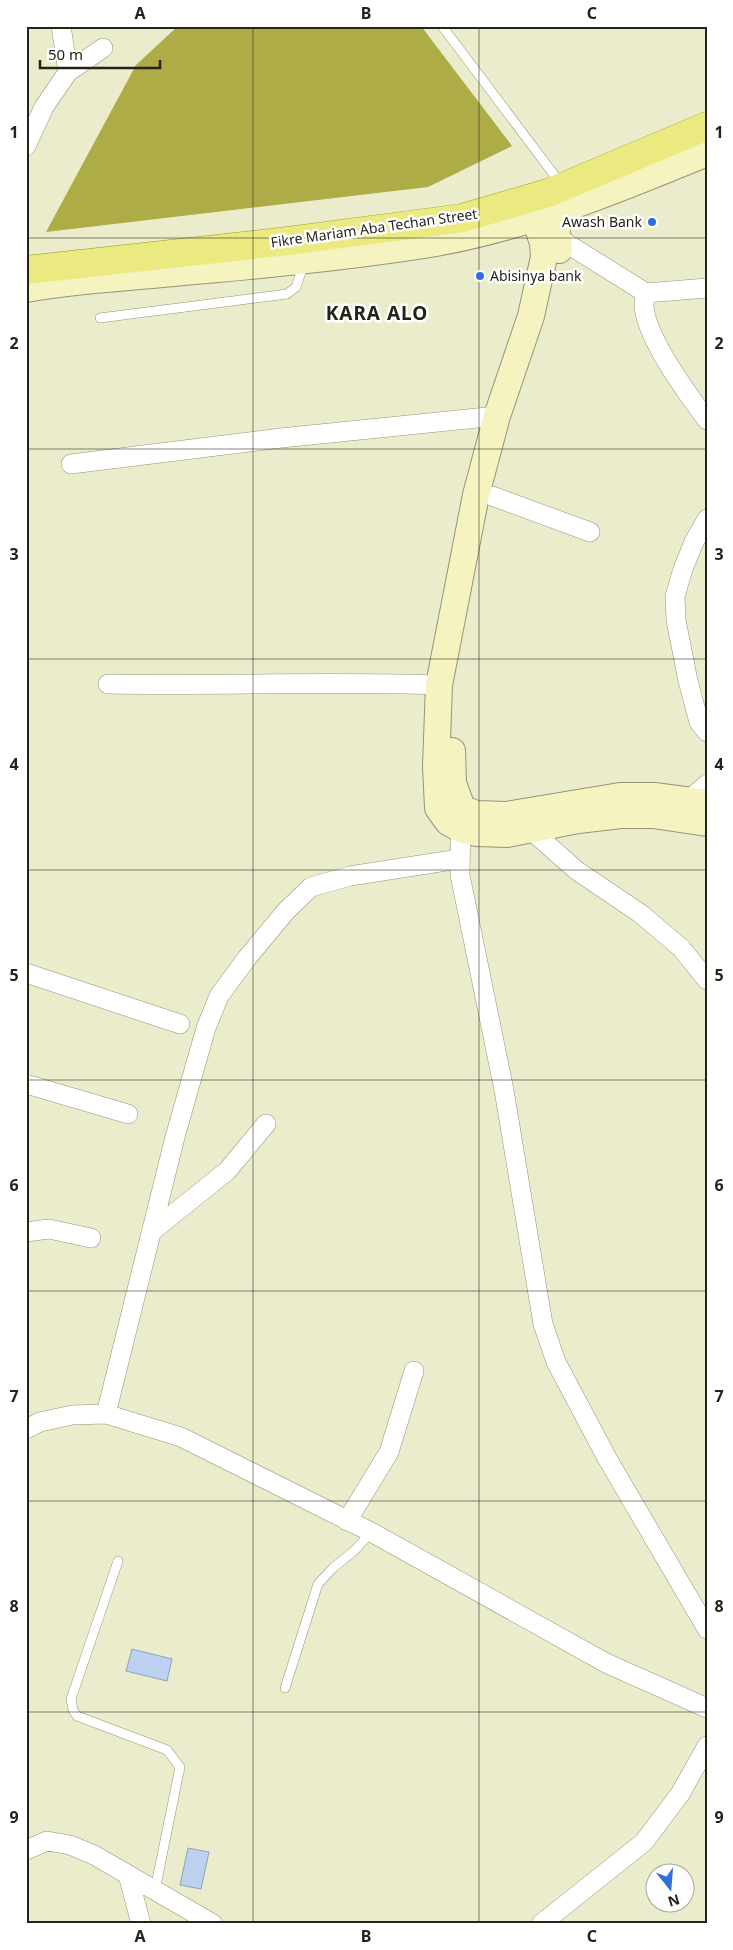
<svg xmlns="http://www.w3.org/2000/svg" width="733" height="1950" viewBox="0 0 733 1950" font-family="'Noto Sans',sans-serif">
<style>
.forest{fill:#adac46}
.building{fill:#bcd0f0;stroke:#91a1bb}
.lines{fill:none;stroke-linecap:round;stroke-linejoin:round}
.lane-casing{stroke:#949577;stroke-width:10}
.street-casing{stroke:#949577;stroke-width:20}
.secondary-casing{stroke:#949577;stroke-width:28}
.primary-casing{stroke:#9d9b25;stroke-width:29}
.lane{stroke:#fff;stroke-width:9}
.street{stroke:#fff;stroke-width:19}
.secondary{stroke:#f5f4c0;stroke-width:26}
.primary{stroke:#ebea80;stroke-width:28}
.grid{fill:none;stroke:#232317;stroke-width:1;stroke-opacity:0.55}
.poi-dot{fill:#2e70dd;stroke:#fff;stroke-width:2}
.labels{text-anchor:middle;stroke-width:5;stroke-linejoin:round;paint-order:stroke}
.poi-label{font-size:14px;fill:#232317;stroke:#fff;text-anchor:end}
.street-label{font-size:14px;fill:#232317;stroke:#fff}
.district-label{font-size:19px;font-weight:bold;letter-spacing:1px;fill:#232317;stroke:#fff}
.neatline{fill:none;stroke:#232317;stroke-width:2}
.grid-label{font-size:16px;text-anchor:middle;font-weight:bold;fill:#232317}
</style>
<rect width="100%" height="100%" fill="#ebeccc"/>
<path class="forest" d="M178,26H421L512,146L428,187L46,232L136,65Z"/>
<path class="building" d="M132,1649L172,1659L167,1681L126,1671Z
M188,1848L209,1852L201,1889L180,1885Z"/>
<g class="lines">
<defs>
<path id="lane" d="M442,26L561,184
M100,318L287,294L296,287L304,263
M118,1561L71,1699L73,1710L77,1716L167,1750L180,1767L155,1890
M285,1688L318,1584L333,1568L355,1550L371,1532"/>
<path id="street" d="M61,26L68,72
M26,146L44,107L68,72L103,48
M558,238L646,293
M707,288L646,293C645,297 644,301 644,305C645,336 688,395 707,420
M71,464L281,438L497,416
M492,496L590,532
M707,519L694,542L683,569L675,596L676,620L688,681L699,722L707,732
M108,684C219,686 329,681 439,685
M689,800L707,784
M461,817L460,875L504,1090L543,1324L556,1362L607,1458L707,1629
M531,830L576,870L641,914L681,948L707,980
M26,973L180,1024
M26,1084L128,1114
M26,1232L49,1229L91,1238
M151,1232L227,1171L266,1124
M106,1414L175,1137L206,1028L219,996L247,958L286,911L311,887L350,876L459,859
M26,1429L40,1422L72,1415L106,1414L181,1437L371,1532L606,1663L707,1708
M347,1521L389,1452L414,1371
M26,1850L47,1841L70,1845L94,1855L213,1924
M128,1875L141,1924
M541,1924L644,1842L680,1794L707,1746"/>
<path id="secondary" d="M548,193L558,238L559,250
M528,199L543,243L544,257L531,316L497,416L476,495L439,685L436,766L438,808L448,822L460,829L476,833L507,834L578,820L621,815H653L707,823
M26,289C74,280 124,278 173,273C256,266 341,258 424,245C523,229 615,191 707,153
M452,751L453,783L462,808L476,814L506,815L620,796H654L707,803"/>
<path id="primary" d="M26,270L288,241L462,218L548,193L707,126"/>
</defs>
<use href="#lane" class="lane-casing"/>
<use href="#street" class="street-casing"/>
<use href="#secondary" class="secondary-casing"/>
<use href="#primary" class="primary-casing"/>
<use href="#lane" class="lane"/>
<use href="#street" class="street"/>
<use href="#secondary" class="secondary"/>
<use href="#primary" class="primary"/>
</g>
<path class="grid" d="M253,26V1924M479,26V1924M26,238H707M26,449H707M26,659H707M26,870H707M26,1080H707M26,1291H707M26,1501H707M26,1712H707"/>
<g class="poi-dot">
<circle cx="652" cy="222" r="5"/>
<circle cx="480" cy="276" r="5"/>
</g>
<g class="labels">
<g class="poi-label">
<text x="642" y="227">Awash Bank</text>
<text x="490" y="281" text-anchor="start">Abisinya bank</text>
</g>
<g class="street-label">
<text transform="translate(374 228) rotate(-8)" y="5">Fikre Mariam Aba Techan Street</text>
</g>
<g class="district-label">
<text x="377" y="320">KARA ALO</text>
</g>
</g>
<rect width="733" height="1950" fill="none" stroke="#ffffff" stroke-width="55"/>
<g transform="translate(670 1888) rotate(163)"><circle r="24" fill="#ffffff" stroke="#a7a7a2"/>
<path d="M0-4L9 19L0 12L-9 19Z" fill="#2e70dd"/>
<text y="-8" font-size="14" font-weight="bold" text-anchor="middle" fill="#232317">N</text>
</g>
<path d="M40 60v8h120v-8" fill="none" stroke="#232317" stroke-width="2.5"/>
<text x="48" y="60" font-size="15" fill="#232317" stroke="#ffffff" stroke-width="4" paint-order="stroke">50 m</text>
<rect x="28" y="28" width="678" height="1894" class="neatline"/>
<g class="grid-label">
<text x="140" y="19">A</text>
<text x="366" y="19">B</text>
<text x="592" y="19">C</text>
<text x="14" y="138">1</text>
<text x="719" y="138">1</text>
<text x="14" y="349">2</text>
<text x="719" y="349">2</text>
<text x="14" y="560">3</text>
<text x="719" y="560">3</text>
<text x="14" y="770">4</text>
<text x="719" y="770">4</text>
<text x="14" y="981">5</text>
<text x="719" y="981">5</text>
<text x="14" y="1191">6</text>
<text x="719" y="1191">6</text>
<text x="14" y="1402">7</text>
<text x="719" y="1402">7</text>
<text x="14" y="1612">8</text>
<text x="719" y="1612">8</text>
<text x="14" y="1823">9</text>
<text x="719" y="1823">9</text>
<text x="140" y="1942">A</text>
<text x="366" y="1942">B</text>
<text x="592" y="1942">C</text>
</g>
</svg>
